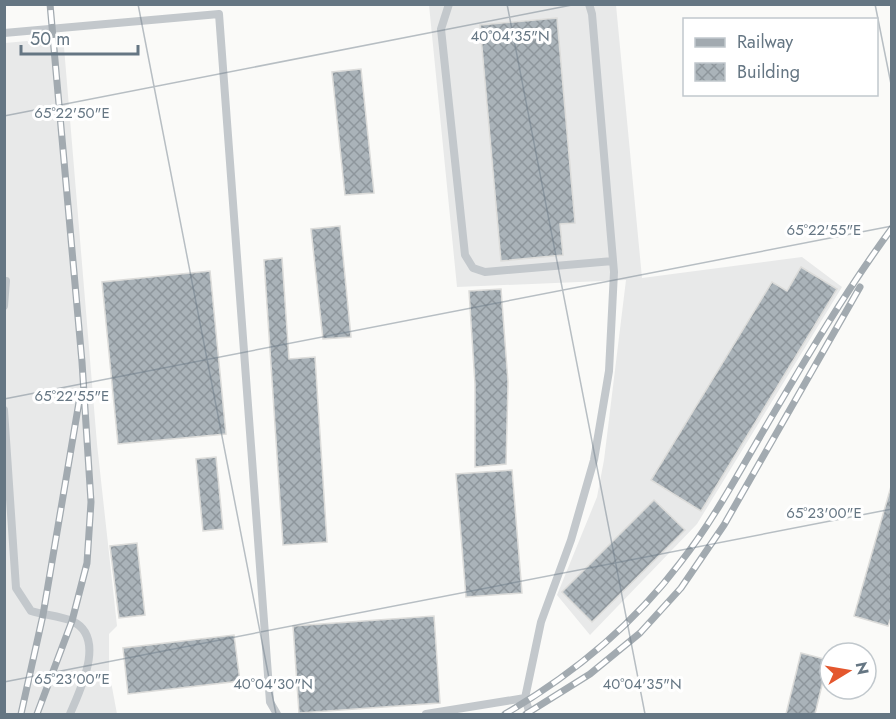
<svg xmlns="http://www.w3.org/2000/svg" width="896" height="719" viewBox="0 0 896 719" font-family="Jost,sans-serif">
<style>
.built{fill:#e8e9e9}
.building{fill:url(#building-cross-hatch);stroke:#dcdcda;stroke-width:1.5}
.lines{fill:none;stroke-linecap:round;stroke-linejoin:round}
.lane{stroke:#c3c8cc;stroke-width:8}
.rail-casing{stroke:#a2aab0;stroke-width:7}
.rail{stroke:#fff;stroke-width:4.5;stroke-dasharray:14;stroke-linecap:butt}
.ticks{fill:none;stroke:#657683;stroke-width:1.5;stroke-opacity:0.45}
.ticks-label{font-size:15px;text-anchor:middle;fill:#657683;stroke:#fff;stroke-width:6;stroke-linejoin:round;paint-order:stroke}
</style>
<defs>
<pattern id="building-cross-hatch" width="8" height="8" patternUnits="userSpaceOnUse" patternTransform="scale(1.5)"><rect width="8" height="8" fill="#aab3b9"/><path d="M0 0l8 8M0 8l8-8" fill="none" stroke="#8e969c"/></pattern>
</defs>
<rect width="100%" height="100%" fill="#fafaf8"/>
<path class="built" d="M429,5H616L642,278L802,257L842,287L697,524L590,635L557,595L597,497L604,460L626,280L457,287Z
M49,39L64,47L97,444L117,626L109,634V671L117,714H5V43Z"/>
<path class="building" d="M557,18L575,223L560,224L563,255L501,261L480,25Z
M361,69L374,193L345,195L332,72Z
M340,226L351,337L323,339L311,229Z
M282,258L289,359L315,357L327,542L283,545L264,260Z
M801,267L837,289L701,511L651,480L772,282L787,291Z
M210,271L226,434L118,444L102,282Z
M501,289L508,382L506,464L475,467V384L469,291Z
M216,457L223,529L203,531L196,459Z
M512,470L522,593L466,597L456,474Z
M892,483V615L888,626L854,616Z
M654,500L685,530L592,622L562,592Z
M137,543L145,615L119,618L110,546Z
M434,616L440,703L299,713L293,626Z
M234,635L240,681L128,694L123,648Z
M801,653L828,660L815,714H786Z"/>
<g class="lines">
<path class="lane" d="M449,4L441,29L465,255L473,268L485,272L613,261
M4,33L219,14L270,702L277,714
M4,306L6,281
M4,410L16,588L31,611C44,615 60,616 72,621C107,637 80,690 70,714
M426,714L525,698
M530,714L525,698L541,622L571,540L594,460L609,371L614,272L592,14L589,4"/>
<defs>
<path id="rail" d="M21,714L43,615L79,402
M37,714L72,621L87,563L91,502L82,362L50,4
M505,714C572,675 633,625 680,563C713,521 738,474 765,428C805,360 845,292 892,228
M526,714L590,674L640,633L681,588L724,525L860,287"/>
</defs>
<use href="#rail" class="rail-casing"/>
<use href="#rail" class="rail"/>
</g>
<path class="ticks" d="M138,4L276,714M507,4L645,714M875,4L892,89M4,116L577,4M4,399L892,226M4,682L892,509"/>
<g class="ticks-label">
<text x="510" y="41">40°04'35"N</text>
<text x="72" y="118">65°22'50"E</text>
<text x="824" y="235">65°22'55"E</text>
<text x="72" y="401">65°22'55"E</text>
<text x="824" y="518">65°23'00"E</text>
<text x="72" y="684">65°23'00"E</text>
<text x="273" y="689">40°04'30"N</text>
<text x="642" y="689">40°04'35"N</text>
</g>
<rect width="896" height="719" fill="none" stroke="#657683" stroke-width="12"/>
<rect x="683" y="18" width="195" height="78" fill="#ffffff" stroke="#c1c8cd" stroke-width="1.5"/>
<rect x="695" y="38" width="30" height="9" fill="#a2aab0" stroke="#c1c8cd" stroke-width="1.5"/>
<text x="737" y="48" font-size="18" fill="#657683">Railway</text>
<rect x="695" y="63" width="30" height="18" fill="url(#building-cross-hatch)" stroke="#c1c8cd" stroke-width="1.5"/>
<text x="737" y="78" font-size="18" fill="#657683">Building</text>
<g transform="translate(848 671) rotate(79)"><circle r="28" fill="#ffffff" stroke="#c1c8cd" stroke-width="1.5"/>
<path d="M0-4.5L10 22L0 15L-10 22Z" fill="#e4572e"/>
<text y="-9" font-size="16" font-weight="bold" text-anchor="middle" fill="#657683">N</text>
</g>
<path d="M21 45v9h117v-9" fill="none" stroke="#657683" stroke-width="3"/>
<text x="30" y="45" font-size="18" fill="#657683" stroke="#ffffff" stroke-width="4.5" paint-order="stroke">50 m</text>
</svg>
